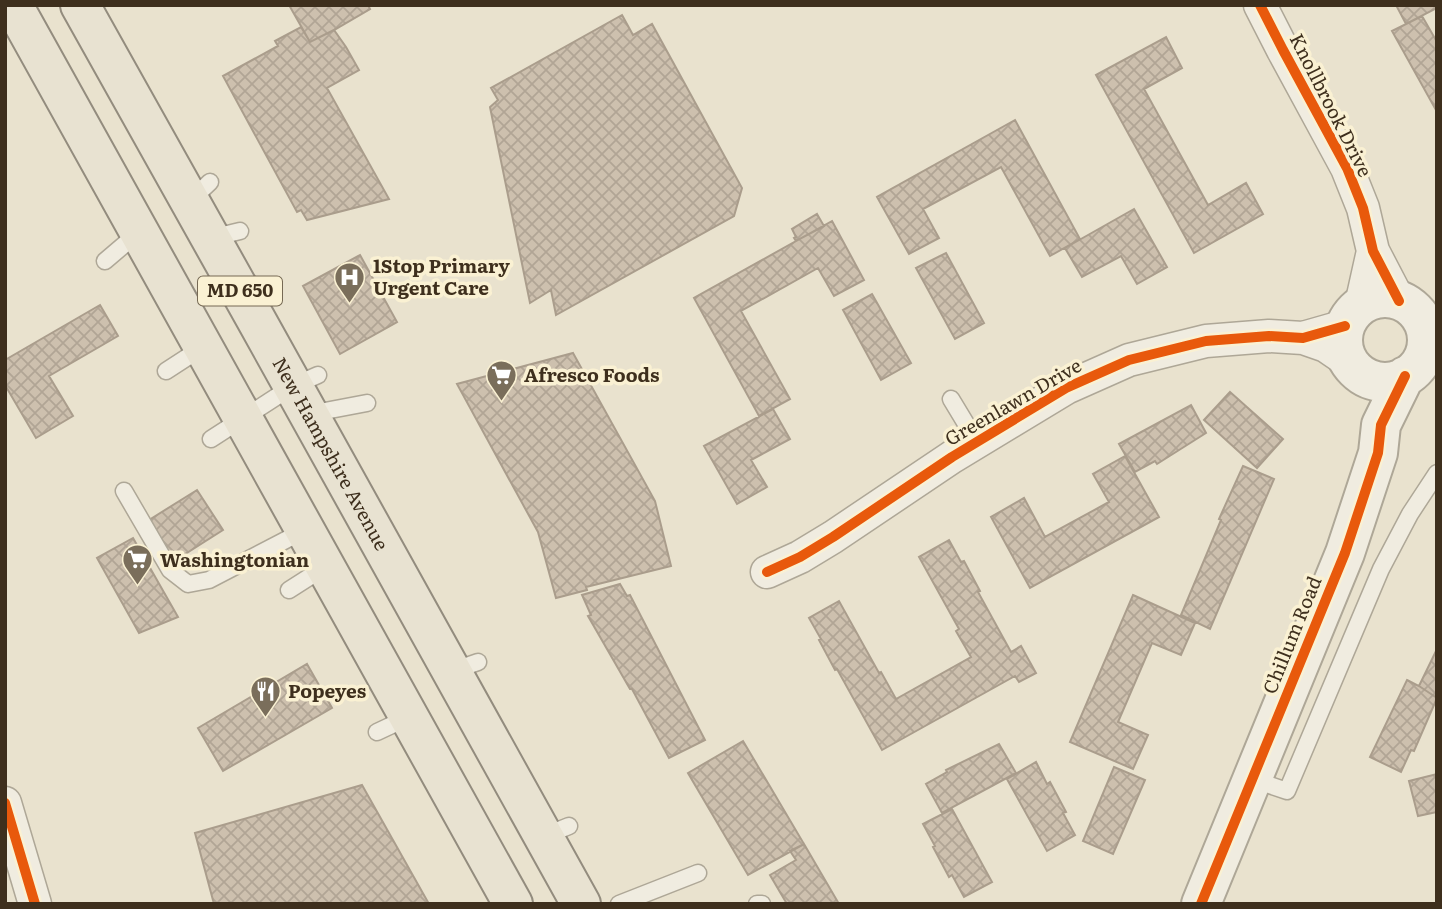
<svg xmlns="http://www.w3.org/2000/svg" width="1442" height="909" viewBox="0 0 1442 909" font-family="Literata,serif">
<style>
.building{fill:url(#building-cross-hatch);stroke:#aa9d8c;stroke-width:2}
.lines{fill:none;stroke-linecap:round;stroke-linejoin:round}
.service-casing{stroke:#aea797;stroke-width:19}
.minor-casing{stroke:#aea797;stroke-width:35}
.tertiary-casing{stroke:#aea797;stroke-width:42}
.primary-casing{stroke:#938c7e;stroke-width:42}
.service{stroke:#f0ece0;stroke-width:16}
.minor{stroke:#f0ece0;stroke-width:32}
.tertiary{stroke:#f0ece0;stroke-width:38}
.primary{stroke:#e8e2d1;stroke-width:38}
.cycleway-casing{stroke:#faf1d3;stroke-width:15}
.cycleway{stroke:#e8590c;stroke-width:10}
.labels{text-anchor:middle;stroke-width:7;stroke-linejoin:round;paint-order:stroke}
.shield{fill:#faf1d3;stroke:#766954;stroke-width:2}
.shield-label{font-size:18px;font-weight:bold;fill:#3e2f1d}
.street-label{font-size:19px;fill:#3e2f1d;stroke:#faf1d3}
.poi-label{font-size:19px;font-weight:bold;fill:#3e2f1d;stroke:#faf1d3;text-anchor:start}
</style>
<defs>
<pattern id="building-cross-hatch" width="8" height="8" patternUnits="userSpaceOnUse" patternTransform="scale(1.75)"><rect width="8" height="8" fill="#cdc0ae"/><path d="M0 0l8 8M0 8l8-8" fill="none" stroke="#b1a595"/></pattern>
</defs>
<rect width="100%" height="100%" fill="#e9e2ce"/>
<path class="building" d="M289,5H368L370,9L334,30L310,42Z
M1396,5H1437V8L1406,24Z
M622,15L633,35L652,24L742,188L734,216L556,315L551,290L530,303L490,107L498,100L491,88Z
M1422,16L1437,42V112L1392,31Z
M301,27L310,42L334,30L346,47L359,70L327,88L389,199L307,220L301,210L297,212L223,76L278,46L275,41Z
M1166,37L1182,68L1144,89L1208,205L1246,183L1263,214L1194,253L1096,75Z
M1015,120L1080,239L1050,256L1001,167L923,209L939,238L909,254L877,197Z
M1134,209L1167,267L1137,284L1121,256L1082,277L1065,248Z
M817,214L824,226L796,241L794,238L796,237L792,229Z
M832,221L864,280L834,296L818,268L741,311L790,399L759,416L694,298Z
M946,253L984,323L955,339L916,268Z
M360,255L397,322L340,354L303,286Z
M872,294L911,363L881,380L843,310Z
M100,305L118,336L49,376L73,416L36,438L5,385V360Z
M573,353L655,501L671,566L586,587L587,590L556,598L538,532L457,384Z
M1230,392L1283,439L1257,468L1204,420Z
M1191,405L1206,433L1157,464L1155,461L1135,472L1119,444Z
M773,409L790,439L751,460L767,487L737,504L704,446Z
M1125,456L1159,517L1030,588L991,517L1024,498L1045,537L1109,502L1093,474Z
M1243,466L1274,479L1210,629L1181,615L1221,520L1219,519Z
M197,490L223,530L174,561L149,520Z
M133,538L178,617L139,633L97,558Z
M949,540L961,562L964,561L980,591L978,592L1011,652L1021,646L1036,673L1019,682L1015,676L882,750L837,669L835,670L819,640L821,639L809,618L839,601L879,673L881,672L896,699L971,657L956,631L959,629L919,557Z
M620,584L627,596L630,595L705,740L669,758L632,689H630L588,616L591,615L582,595Z
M1133,595L1195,623L1181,655L1152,643L1118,722L1148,735L1133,769L1070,742Z
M1437,649V698L1419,686Z
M307,664L332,708L223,771L198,728Z
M1407,680L1419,686L1437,698L1414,751L1411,750L1401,772L1370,757Z
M743,741L804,844L748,875L688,773Z
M999,744L1016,773L942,813L926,784L947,772L946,770Z
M1036,762L1047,784L1050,782L1066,812L1063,813L1075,835L1047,851L1007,779Z
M1114,767L1145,780L1113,854L1083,841Z
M1437,774V812L1418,816L1409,781Z
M362,785L429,904H214L195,833Z
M952,809L992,882L964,897L952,875L949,877L933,847L935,846L923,824Z
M804,844L839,904H787L770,875L796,860L790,851Z"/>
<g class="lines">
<defs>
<path id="service" d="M190,201L210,182
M211,238L240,231
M105,261L139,232
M166,371L203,347
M951,399L977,442
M309,414L367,403
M211,439L293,386L318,375
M124,491L170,570L188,584L209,580L305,530
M289,590L325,567
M452,671L478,662
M377,732L409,717
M1252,779L1287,791L1381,569L1410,514L1437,473
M544,836L569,826
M619,904L698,873
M757,904H762"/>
<path id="minor" d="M1260,5L1283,50L1347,168L1363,208L1373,251L1399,301
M1361,305L1373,251
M1303,338L1326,346L1348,361
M767,572L800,557L833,537L952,457L1066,388L1129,360L1206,341L1269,336L1303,338L1345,326
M5,803L35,904"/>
<path id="tertiary" d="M1343 340a42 42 0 1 1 84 0a42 42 0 1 1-84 0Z
M1201,904L1345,553L1378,453L1381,425L1405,376"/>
<g id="primary">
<path d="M13,5L513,904"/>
<path id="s1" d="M80,5L258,323L581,904"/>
</g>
</defs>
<use href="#service" class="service-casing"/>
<use href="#minor" class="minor-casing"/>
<use href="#tertiary" class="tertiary-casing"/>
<use href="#primary" class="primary-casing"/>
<use href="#service" class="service"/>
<use href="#minor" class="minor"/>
<use href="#tertiary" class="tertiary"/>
<use href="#primary" class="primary"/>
<defs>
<path id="cycleway" d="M1260,5L1283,50L1347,168L1363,208L1373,251L1399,301
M767,572L800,557L833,537L952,457L1066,388L1129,360L1206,341L1269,336L1303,338L1345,326
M5,803L35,904
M1201,904L1345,553L1378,453L1381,425L1405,376"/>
</defs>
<use href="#cycleway" class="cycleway-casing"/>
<use href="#cycleway" class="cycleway"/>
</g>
<defs>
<symbol id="hospital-pin" viewBox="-11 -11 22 30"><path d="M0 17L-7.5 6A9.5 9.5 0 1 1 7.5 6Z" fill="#7a6e5b" stroke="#faf1d3"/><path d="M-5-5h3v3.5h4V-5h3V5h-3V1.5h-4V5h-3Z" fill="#fff"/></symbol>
<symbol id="supermarket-pin" viewBox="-11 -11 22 30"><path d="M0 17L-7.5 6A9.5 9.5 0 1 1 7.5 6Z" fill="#7a6e5b" stroke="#faf1d3"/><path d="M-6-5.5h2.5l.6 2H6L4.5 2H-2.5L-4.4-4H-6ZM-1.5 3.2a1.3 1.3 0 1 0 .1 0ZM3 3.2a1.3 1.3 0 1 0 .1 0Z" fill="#fff"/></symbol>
<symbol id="restaurant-pin" viewBox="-11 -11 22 30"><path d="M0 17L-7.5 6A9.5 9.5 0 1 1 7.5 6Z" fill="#7a6e5b" stroke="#faf1d3"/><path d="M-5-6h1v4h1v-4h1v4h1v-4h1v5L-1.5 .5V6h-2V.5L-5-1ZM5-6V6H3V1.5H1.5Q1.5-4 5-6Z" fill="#fff"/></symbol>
</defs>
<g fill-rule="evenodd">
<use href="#hospital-pin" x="332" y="260" width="35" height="47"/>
<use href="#supermarket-pin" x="484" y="358" width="35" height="47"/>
<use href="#supermarket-pin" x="120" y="542" width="35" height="47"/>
<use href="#restaurant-pin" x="248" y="674" width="35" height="47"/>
</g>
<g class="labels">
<rect class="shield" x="198" y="276.5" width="84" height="29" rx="5"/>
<g class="shield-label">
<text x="240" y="297">MD 650</text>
</g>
<g class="street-label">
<text transform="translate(1331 105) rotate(63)" y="7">Knollbrook Drive</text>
<text transform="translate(1013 402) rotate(-30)" y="7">Greenlawn Drive</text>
<text dy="7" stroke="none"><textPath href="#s1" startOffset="514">New Hampshire Avenue</textPath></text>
<text transform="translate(1292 635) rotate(-68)" y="7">Chillum Road</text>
</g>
<g class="poi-label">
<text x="373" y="273">1Stop Primary<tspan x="373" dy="22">Urgent Care</tspan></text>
<text x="524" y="382">Afresco Foods</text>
<text x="160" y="567">Washingtonian</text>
<text x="288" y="698">Popeyes</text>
</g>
</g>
<rect width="1442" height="909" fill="none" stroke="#3e2f1d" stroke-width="14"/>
</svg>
